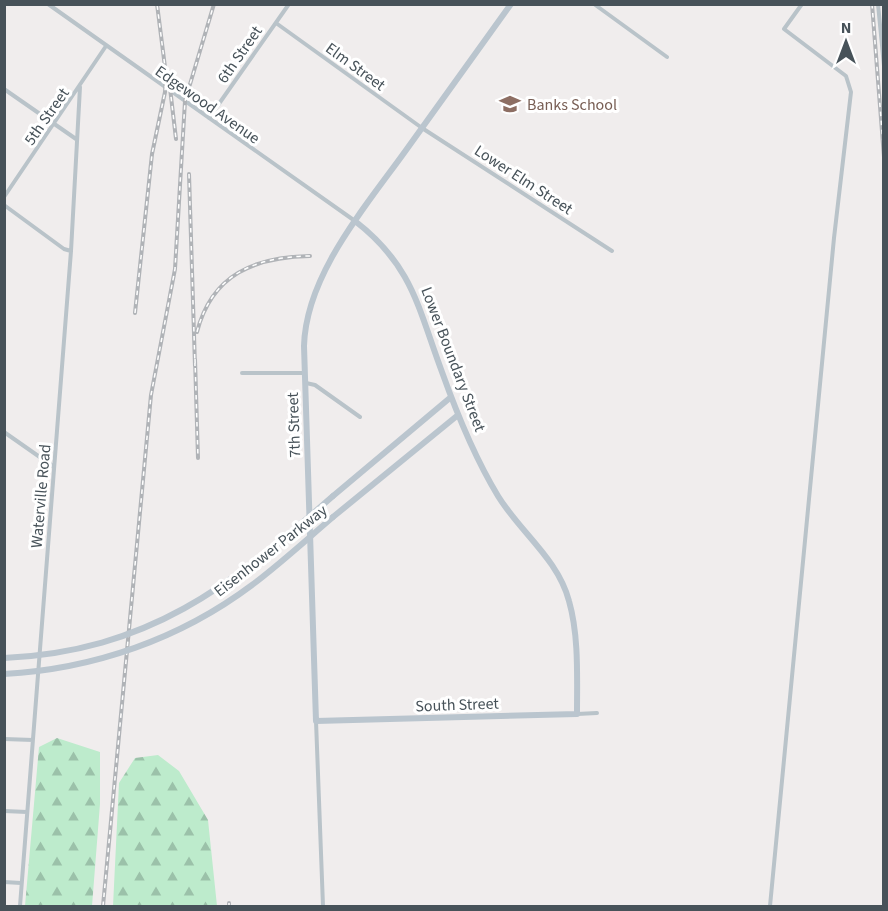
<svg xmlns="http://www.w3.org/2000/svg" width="888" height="911" viewBox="0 0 888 911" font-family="'Source Sans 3',sans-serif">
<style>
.forest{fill:url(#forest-firs)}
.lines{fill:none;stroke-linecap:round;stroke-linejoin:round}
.street{stroke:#b9c3c9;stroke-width:4}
.secondary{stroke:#bac5ce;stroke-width:6}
.rail-casing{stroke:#b0b3b7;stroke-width:4}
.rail{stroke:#fff;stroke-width:1.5;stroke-dasharray:4.5;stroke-linecap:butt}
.secondary-bridge{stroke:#bac5ce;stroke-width:6}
.labels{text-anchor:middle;stroke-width:6;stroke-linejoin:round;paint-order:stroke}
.street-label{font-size:16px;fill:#475259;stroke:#fff}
.education-label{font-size:16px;fill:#785e54;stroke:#fff;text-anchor:start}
</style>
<defs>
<pattern id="forest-firs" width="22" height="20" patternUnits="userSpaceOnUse" patternTransform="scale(1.5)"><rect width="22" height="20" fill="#bdebcc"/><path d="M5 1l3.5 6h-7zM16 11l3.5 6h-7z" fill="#9bc1a9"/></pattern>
</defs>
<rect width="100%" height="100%" fill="#f0eded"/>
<path class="forest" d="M57,738L100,752V804L92,906H25L39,747Z
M158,755L179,771L208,820L217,906H113L119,783L135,758Z"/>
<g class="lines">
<path class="street" d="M48,4L355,221
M594,4L667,57
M878,4L884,66
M276,23L422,128L612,251
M4,89L76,139
M209,118L289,4
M4,197L106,46
M4,205L64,249L71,251
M242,373H305
M306,383L315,385L360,417
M4,432L54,467
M577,714L597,713
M316,721L323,906
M4,739L33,740
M4,811L27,812
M4,882L21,883
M20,906L71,251L80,87
M770,906L834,238L851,92L846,76L784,29L802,4"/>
<path class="secondary" d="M355,221C413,266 418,308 442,372C457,414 475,458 498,496C520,532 558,559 569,601C579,636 577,677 577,714L316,721L304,346C306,273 368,204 409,146C443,99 477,52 511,4
M333,496L451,397
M333,517L458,415"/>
<defs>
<path id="rail" d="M872,4L884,157
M170,88L176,139
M189,174L195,366
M135,313L152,154L165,92L166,75L157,4
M197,332C212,274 255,257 310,256
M195,359L198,458
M229,903V906
M103,906L151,395L175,269L185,101L214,4"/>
</defs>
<use href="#rail" class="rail-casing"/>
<use href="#rail" class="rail"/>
<path class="secondary-bridge" d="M4,658C149,651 229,587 333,496
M4,674C94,669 180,639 252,585C280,564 306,540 333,517"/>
</g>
<defs>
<symbol id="school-bare" viewBox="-9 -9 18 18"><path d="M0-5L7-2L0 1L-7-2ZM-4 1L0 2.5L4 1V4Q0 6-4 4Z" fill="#8d6e63" stroke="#fff" stroke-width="2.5" paint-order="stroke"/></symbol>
</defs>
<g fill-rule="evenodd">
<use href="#school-bare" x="495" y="89" width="30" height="30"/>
</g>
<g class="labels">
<g class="street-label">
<text transform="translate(239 54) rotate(-55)" y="6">6th Street</text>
<text transform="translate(356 66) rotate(36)" y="6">Elm Street</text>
<text transform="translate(208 104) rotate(35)" y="6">Edgewood Avenue</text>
<text transform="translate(46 116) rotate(-55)" y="6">5th Street</text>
<text transform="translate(524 179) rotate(33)" y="6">Lower Elm Street</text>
<text transform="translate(454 359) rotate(69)" y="6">Lower Boundary Street</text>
<text transform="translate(293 425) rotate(-92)" y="6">7th Street</text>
<text transform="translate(40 496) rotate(-85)" y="6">Waterville Road</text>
<text transform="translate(270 550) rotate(-38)" y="6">Eisenhower Parkway</text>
<text transform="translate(457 704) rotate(-2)" y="6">South Street</text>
</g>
<g class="education-label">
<text x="527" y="110">Banks School</text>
</g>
</g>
<rect width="888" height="911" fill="none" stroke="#475259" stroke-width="12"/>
<g transform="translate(846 42)" stroke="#ffffff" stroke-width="4.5" paint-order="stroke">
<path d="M0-4.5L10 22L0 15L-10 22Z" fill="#475259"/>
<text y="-9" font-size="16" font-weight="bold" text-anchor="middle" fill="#475259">N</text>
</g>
</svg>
